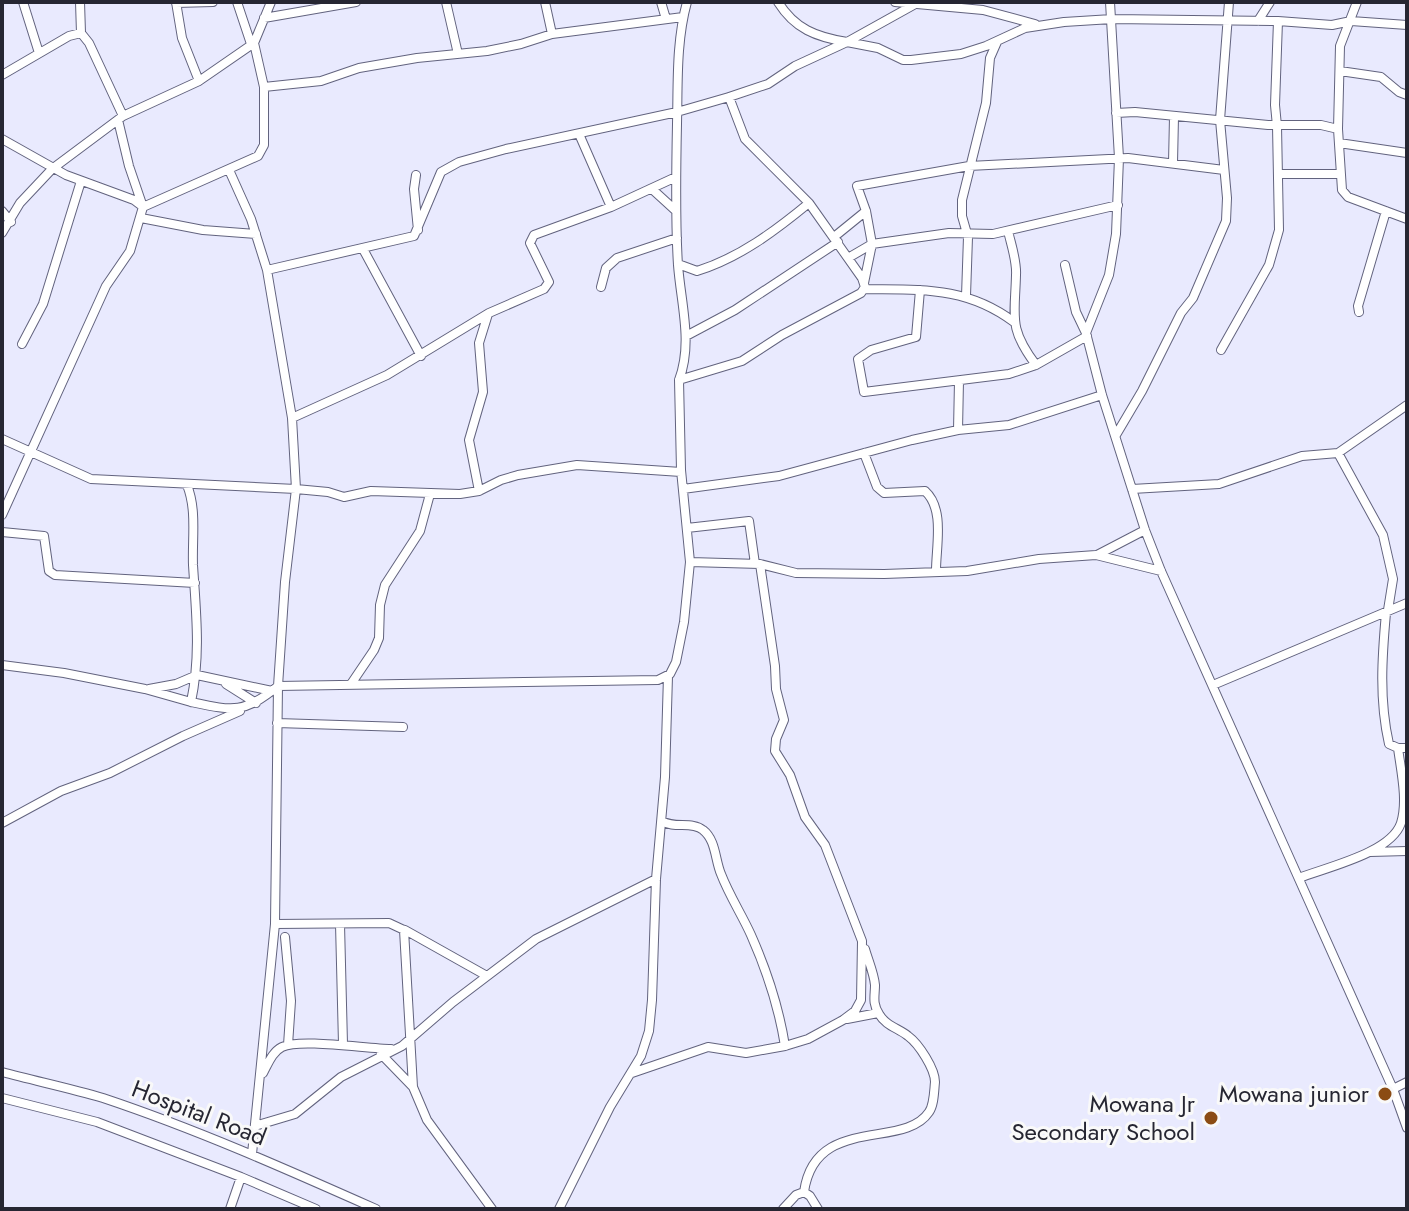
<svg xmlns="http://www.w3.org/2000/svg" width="1409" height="1211" viewBox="0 0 1409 1211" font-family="Jost,sans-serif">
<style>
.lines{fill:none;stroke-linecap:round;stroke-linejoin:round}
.minor-casing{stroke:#62637e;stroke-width:10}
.minor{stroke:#fff;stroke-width:8}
.poi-dot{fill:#8b4c14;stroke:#f9f9f9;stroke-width:3}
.labels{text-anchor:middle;stroke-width:6;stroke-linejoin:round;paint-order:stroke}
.poi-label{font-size:24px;fill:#262632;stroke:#f9f9f9;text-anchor:end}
.street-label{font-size:24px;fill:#262632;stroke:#f9f9f9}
</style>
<rect width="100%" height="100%" fill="#e9eafe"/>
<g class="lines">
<defs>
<path id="minor" d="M23,2L39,53
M176,2L182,38L199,81
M237,2L251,44
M446,2L458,54
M545,2L552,34
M661,2L666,19
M778,2C795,29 816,37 847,42L919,2
M895,2L983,10L1035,24
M1110,2L1119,158L1116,234L1109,275L1086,333L1102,395L1145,530L1161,571L1393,1089L1407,1128
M1357,2L1340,46L1338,129L1342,190L1348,197L1407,219
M176,3L213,2
M264,18L356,2
M1258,21L1270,2
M81,33L89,43L123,116
M1340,71L1381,77L1399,92L1407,95
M2,75L69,36L81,33L80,2
M264,87L321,81L359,68L417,58L487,51L521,44L552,34L683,17
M1116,113L1135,112L1268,125H1321L1338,129
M579,134L611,207
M2,139L66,175L134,200L142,206
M1339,143L1407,153
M1173,163L1174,117
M1279,174H1341
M416,175L414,189L418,230
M652,189L675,210
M143,207L258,156L264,145V87L254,43L271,2
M2,211L11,222
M141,218L203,230L256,234
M1008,231C1011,244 1017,261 1016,275C1015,317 1008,328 1036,365
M2,233L20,203L52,169L123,116L199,81L254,43
M834,237L866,211
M363,249L421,356
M848,258L872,244L949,233L993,234L1118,205
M678,264L697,271C739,258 775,231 809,203
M1065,265L1076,312L1086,333
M267,270L414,236L441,172L459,162L506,149L677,112L729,97L768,84L795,66L847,42L878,48L903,60H911L961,54L986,46L1025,28L1064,22L1112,19L1278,21L1332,25L1351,21L1407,25
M864,283L872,244L866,211L857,186L969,166L1128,158L1224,170
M601,287L606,268L617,258L677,238
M864,289C921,290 966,286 1014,322
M920,290L916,337L871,350L858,359L864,392L1009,374L1036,365L1087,336
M966,296L968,237L962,216V200L986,103L990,58L997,42
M1359,312L1358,306L1386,211
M686,336L735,310L838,242
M22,344L43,304L81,181
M1221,350L1269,265L1279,230L1277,126L1275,105L1278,21
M679,380L742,361L782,335L861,293L865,287L862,278L809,203L745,139L729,97
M292,418L387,375L489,313L544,289L549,282L530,243L534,235L611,207L676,177
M958,430L959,381
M1116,435L1142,391L1181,313L1193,298L1226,221L1227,198L1220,120L1229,2
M2,439L91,479L296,489L328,492L344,497L371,491L460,494L479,491L501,480L518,475L577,465L681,472
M864,453L877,487L884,493L925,491C945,509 936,546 936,571
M1338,453L1383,535L1393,579L1388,610
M683,489L779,476L912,440L958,430L1009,425L1102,395
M1132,489L1219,484L1302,456L1338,453L1407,405
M479,491L469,440L483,392L479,343L488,314
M2,515L106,286L130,251L143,207L129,166L118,120
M687,528L749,521L755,564
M2,532L44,536L49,571L55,575L195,583
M1097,555L1145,530
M690,562L760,564L796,573L884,574L967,571L1039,559L1096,555L1161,571
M1386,613C1382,657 1379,700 1389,744L1398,748
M2,665L64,673L145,689L191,702C201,655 196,612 193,565C192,538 197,510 187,485
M226,684L256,703
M351,684L374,650L379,638L380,605L385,585L420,531L430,494
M1213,685L1407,603
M149,689L176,684L197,675L272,691
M191,702C233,711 244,714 278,686L285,582L296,489L292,418L267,270L251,219L229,170
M277,723L403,727
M662,821C674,829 692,821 703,830C716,840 715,860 721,874C729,895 742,915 751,935C767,971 779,1008 785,1046
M2,823L61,791L110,773L183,736L240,711
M1370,852L1407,851
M1299,878C1327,867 1391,853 1401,823C1408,801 1401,771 1398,748H1407
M275,924L389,923L404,930L413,1087L427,1120L492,1209
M340,924L343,1044
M405,930L487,976
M285,937L291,1001L288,1045
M847,1019L878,1013
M381,1054L413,1087
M2,1072C35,1081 70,1088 103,1098C196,1129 286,1169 376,1209
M263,1073C268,1064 272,1052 282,1047C300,1038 368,1049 391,1049
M632,1073L708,1047L746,1053L785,1046L808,1039L843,1020L855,1011L861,1000L862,941L825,845L805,817L790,775L775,751L776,739L784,720L776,689L775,666L760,564
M1393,1089L1407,1082
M2,1098L97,1122L241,1177L316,1209
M255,1126L295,1114L341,1077L402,1046L453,1002L536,939L656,879
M252,1154L275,924L278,686L658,680L670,674L676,662L684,622L690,562L681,470L679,380C693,343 681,304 678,265C675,218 676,171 677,124C678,83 676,42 687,2
M804,1192C815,1114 904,1150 929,1112C934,1105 934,1092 935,1082C935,1069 919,1044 908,1036C898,1028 886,1026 879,1014C872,1003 875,996 875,985C874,973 868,960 865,949
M804,1192L810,1196L818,1209
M230,1209L241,1177
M559,1209L610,1107L641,1056L649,1031L652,1000L656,879L665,777L668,676
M783,1209L796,1195L804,1192"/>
</defs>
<use href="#minor" class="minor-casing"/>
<use href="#minor" class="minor"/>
</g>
<g class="poi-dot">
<circle cx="1385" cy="1094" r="8"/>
<circle cx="1211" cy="1118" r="8"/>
</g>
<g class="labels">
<g class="poi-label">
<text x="1369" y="1102">Mowana junior</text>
<text x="1195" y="1112">Mowana Jr<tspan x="1195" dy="28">Secondary School</tspan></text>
</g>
<g class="street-label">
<text transform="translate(199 1113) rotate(21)" y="8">Hospital Road</text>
</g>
</g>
<rect width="1409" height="1211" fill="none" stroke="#262632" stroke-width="8"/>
</svg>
